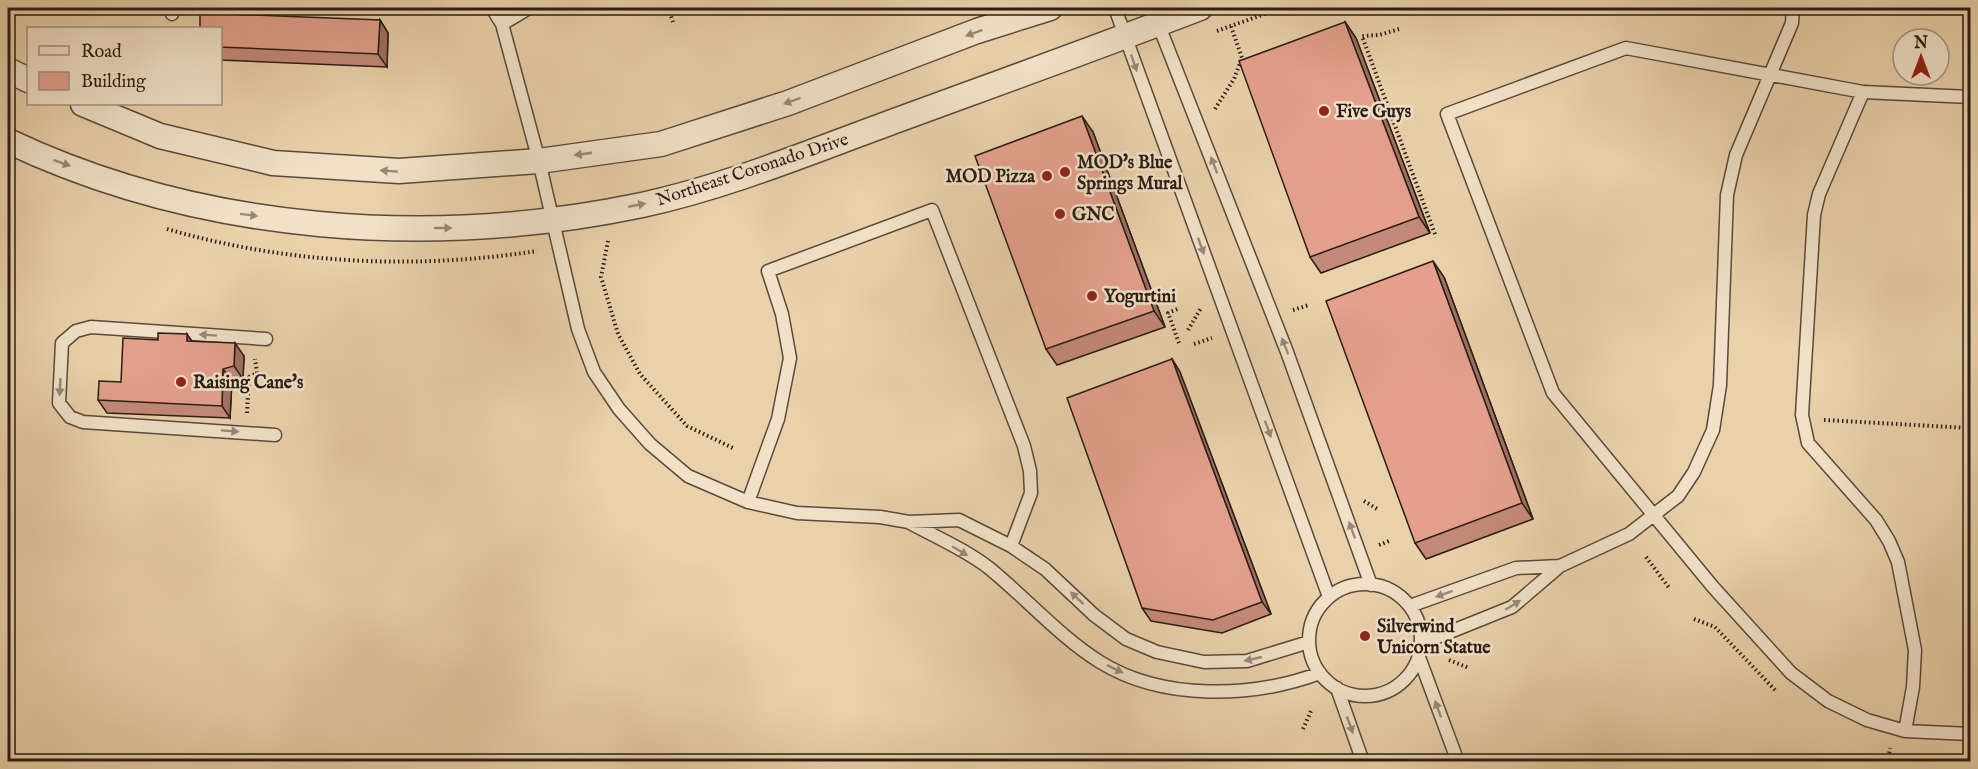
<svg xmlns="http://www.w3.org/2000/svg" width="1978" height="769" viewBox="0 0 1978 769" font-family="'IM FELL English',serif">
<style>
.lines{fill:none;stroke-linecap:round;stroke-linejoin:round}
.service-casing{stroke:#594a3b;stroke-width:15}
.minor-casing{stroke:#594a3b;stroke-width:27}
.path{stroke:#291d16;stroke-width:4;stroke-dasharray:1.5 3;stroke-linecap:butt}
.service{stroke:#f1e1c8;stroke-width:12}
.minor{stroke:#f1e1c8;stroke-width:24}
.wall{fill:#c48a79;stroke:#291d16;stroke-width:1.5}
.shaded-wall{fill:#a07063;stroke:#291d16;stroke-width:1.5}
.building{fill:#e4a08d;stroke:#291d16;stroke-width:1.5}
.oneway{fill:#978978}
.poi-dot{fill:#8f2418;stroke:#f1e1c8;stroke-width:2}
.labels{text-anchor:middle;stroke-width:5;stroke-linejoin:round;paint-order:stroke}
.poi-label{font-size:18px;font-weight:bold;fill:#291d16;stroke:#f1e1c8;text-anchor:start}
.street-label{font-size:18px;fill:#291d16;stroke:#f1e1c8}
</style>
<rect width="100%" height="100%" fill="#e9d1aa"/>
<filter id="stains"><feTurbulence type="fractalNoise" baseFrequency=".00333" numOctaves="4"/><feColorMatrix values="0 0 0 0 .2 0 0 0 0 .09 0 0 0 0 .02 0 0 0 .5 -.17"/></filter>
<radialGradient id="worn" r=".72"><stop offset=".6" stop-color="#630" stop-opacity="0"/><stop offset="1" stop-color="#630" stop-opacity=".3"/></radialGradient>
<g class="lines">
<defs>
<path id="service" d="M492,8L502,24L539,161L578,329L594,372L619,409L650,444L688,476L748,502L797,513L880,517L909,522L959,520L1011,546L1045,569L1094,615L1126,639L1157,652L1204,662L1247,661L1309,642
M1115,8L1329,597
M1152,8L1287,352L1371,585
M172,14L173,8
M502,24L529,8
M1863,92L1819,194L1814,215L1802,415L1808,443L1876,520L1889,541L1898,562L1915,650L1913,687L1905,731
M1970,97L1863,92L1626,48L1447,114L1553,393L1713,587L1791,673L1828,701L1867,720L1905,731L1970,734
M266,339L91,327L76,331L62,343L59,403L70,417L83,422L275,435
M748,502L778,419L790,358L782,314L768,271L932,210L1024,446L1030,471L1031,493L1011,546
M910,523C936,537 966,550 989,568C1026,598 1060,637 1100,662C1163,701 1253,698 1320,673
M1309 640a56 56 0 1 1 112 0a56 56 0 1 1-112 0Z
M1410,606L1516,568L1560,566
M1420,644L1512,607L1560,566L1629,534L1678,496L1694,472L1713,430L1720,385L1727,195L1736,155L1792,23L1793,8
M1419,657L1458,762
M1337,688L1363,762"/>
<path id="minor" d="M8,70L28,80
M83,104L160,136L273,163L399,171L539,161L661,144L788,103L977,31L1050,8
M8,141C202,233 432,249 642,205C725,187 805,154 884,125C990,86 1096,48 1200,8"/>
</defs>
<use href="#service" class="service-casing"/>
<use href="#minor" class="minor-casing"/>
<path class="path" d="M668,8L673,22
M1399,29L1379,35L1362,36L1436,237
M1217,31L1281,8
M1215,109L1234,79L1242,58L1231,26
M167,229C287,264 414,270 537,251
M608,241L601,277L618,334L640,374L687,426L733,448
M1293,310L1309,305
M1188,330L1201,308
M1179,343L1168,313L1180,308
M1194,344L1212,338
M247,413L249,377L257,373L255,359
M1824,420L1970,428
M1364,501L1379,510
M1379,545L1389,541
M1646,557L1670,589
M1694,619L1715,627L1775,690
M1449,660L1469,668
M1303,729L1311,711
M1888,762L1890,748"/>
<use href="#service" class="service"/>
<use href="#minor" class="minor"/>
</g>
<path class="wall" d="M380,20L388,33L387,67L220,60V28Z
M1345,22L1356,38L1430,233L1321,273L1310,257Z
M1093,132L1165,327L1057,365L1046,349Z
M1444,277L1533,519L1426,559L1415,543Z
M192,342L244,356L243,379L232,381L230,418L107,413L98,400L121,382Z
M1172,359L1180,372L1271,614L1222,633L1151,621L1142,608Z"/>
<path class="shaded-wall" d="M380,20L388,33L387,67L378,54Z
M1345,22L1356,38L1430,233L1419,217Z
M1082,116L1093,132L1165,327L1154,311Z
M1433,261L1444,277L1533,519L1522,503Z
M187,334L196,347L187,341Z
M235,343L244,356L243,379L234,366Z
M1172,359L1180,372L1271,614L1262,602Z
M223,369L232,381L230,418L222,406Z"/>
<path class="building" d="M200,13L380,20L378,54L220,47V28H200Z
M1345,22L1419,217L1310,257L1239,61Z
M1082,116L1154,311L1046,349L975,156Z
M1433,261L1522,503L1415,543L1326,301Z
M158,333L187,334V341L235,343L234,366L223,369L222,406L98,400L99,381L121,382L123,338L158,340Z
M1172,359L1262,602L1213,620L1142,608L1067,398Z"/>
<defs><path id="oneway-solid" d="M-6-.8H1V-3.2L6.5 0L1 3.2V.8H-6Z" transform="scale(1.5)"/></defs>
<g class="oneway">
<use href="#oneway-solid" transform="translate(974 33) rotate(160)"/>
<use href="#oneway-solid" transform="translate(1134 63) rotate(71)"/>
<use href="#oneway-solid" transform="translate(792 101) rotate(160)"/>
<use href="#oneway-solid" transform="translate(583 154) rotate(172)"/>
<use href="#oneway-solid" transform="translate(62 163) rotate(20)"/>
<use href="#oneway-solid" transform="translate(1214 165) rotate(-111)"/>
<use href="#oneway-solid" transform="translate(389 171) rotate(-176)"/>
<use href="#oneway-solid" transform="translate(637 205) rotate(-11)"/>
<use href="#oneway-solid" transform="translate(249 215) rotate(7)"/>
<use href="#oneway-solid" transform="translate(443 228)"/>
<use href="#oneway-solid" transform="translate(1201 246) rotate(70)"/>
<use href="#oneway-solid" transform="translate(208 335) rotate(-176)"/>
<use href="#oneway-solid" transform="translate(1285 346) rotate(-111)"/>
<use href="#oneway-solid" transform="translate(60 387) rotate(93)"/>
<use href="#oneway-solid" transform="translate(1268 429) rotate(70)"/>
<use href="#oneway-solid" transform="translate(230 431) rotate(4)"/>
<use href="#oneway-solid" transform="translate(1352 530) rotate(-110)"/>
<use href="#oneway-solid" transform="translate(960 551) rotate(30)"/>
<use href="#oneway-solid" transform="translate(1444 594) rotate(160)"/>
<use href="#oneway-solid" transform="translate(1077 598) rotate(-137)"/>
<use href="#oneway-solid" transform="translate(1513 605) rotate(-32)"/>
<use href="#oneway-solid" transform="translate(1253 659) rotate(167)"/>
<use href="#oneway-solid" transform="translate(1115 669) rotate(26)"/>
<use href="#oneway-solid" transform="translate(1438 709) rotate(-110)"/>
<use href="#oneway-solid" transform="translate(1350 725) rotate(70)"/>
</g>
<g class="poi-dot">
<circle cx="1324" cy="111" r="6"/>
<circle cx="1065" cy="172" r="6"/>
<circle cx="1047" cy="176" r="6"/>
<circle cx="1060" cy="214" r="6"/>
<circle cx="1092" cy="296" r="6"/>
<circle cx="181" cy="382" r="6"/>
<circle cx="1365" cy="636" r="6"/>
</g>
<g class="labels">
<g class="poi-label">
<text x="1336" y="117">Five Guys</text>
<text x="1077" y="168">MOD's Blue<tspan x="1077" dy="21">Springs Mural</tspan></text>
<text x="1035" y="182" text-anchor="end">MOD Pizza</text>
<text x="1072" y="220">GNC</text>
<text x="1104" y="302">Yogurtini</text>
<text x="193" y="388">Raising Cane's</text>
<text x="1377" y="632">Silverwind<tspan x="1377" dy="21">Unicorn Statue</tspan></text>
</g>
<g class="street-label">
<text transform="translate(752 169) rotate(-18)" y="6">Northeast Coronado Drive</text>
</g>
</g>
<rect width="1978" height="769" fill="none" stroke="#e9d1aa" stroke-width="30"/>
<rect x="9" y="9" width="1960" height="751" fill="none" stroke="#291d16" stroke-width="3"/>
<rect x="15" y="15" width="1948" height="739" fill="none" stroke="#291d16" stroke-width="1.5"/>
<rect x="27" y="27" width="195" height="78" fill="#f1e1c8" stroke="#a19381" stroke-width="1.5"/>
<rect x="39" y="46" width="30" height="9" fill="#f1e1c8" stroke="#a19381" stroke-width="1.5"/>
<text x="81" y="57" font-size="18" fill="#291d16">Road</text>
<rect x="39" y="72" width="30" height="18" fill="#e4a08d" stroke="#a19381" stroke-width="1.5"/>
<text x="81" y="87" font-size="18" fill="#291d16">Building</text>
<g transform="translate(1921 57)"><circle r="28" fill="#f1e1c8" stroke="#a19381" stroke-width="1.5"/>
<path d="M0-4.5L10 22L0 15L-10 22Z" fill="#8f2418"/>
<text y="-9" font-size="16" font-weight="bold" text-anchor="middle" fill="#291d16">N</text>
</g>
<rect width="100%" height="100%" filter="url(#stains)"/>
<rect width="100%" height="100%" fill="url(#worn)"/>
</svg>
